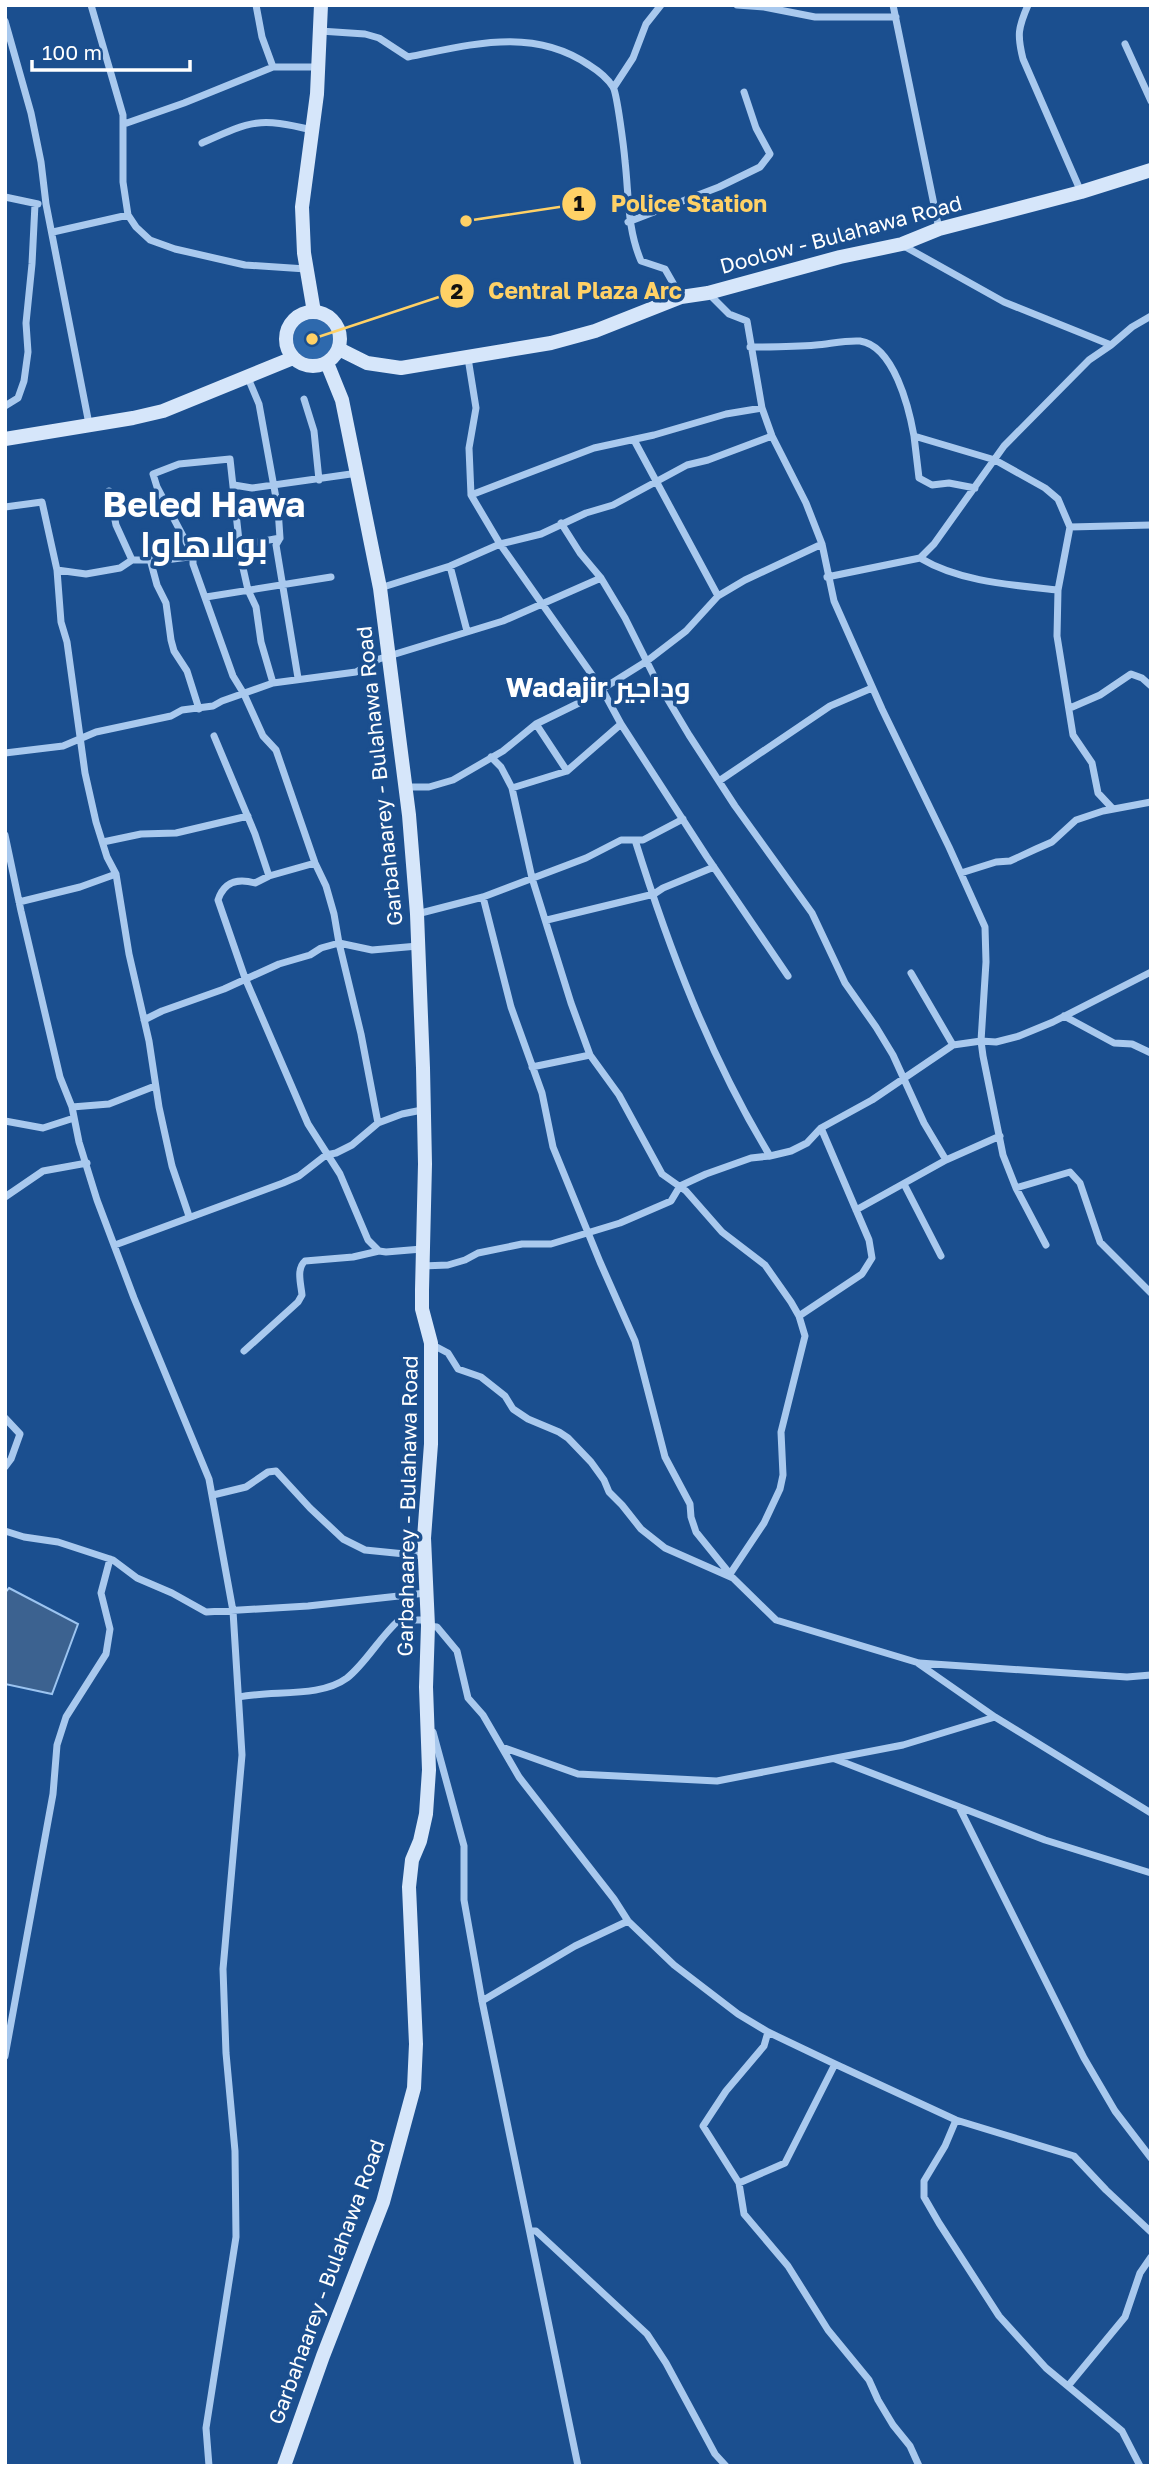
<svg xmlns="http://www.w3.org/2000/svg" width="1156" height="2471" viewBox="0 0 1156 2471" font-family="'Golos Text',Cairo,sans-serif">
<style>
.green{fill:#2e69ad}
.water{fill:#3c6290;stroke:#9cc4f0;stroke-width:2}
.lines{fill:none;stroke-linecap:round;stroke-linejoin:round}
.minor{stroke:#a9c9ee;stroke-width:7}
.secondary{stroke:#d6e6fa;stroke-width:14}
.labels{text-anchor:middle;stroke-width:7;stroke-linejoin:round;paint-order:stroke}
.street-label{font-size:21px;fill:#fff;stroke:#1b4f8f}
.district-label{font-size:28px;font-weight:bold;fill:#fff;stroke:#1b4f8f}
.town-label{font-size:35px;font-weight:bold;fill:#fff;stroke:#1b4f8f}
.leader{fill:none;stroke:#ffd166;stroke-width:2.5}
.callout-dot{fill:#ffd166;stroke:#1b4f8f;stroke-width:2.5}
.mark-label{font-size:21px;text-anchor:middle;font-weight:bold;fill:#111}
.callout-label{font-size:23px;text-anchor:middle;font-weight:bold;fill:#ffd166;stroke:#1b4f8f;stroke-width:7;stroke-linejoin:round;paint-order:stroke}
</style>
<rect width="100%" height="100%" fill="#1b4f8f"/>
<path class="green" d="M293 339a20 20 0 1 1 40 0a20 20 0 1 1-40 0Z"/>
<path class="water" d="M9,1588L78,1624L52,1694L5,1684V1593Z"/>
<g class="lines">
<path class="minor" d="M91,5L123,115V182L128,215
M256,5L262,37L273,67
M737,5L764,7L815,17H896
M893,5L939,229
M1028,5C1018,28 1017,35 1023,59L1081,192
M5,21L31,113L41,162L46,204L89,424
M320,31L365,34L379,38L408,57C470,45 532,26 589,65C597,70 608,79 613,87C617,93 624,149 625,161C629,196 627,228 641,261L665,269L681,297
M1125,44L1151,101
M614,87L633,58L646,24L661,5
M124,124L184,103L273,67H319
M202,143C251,121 258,117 312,130
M5,197L38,204
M628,222L719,187L760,167L770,154L756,128L744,92
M53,232L128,215L136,227L150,240L175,249L245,265L306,269
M902,245L1004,302L1111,345L1132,327L1151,316
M708,293L729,314L747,321L762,408L772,436L806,503L822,544L834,601L882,709L949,847L985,927L986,962L981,1041L983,1056L1003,1155L1016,1188L1046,1245
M750,347C772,347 794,347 816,345C829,344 846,340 860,341C894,346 909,408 914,436L995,460L1045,488L1058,499L1070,527L1151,525
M468,358L476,408L469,448L471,495L500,544L602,689L621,724L707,857L788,976
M248,378L259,404L278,509L280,538L276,545L298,678
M304,399L314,431L319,480
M5,406L18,398L24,381L28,352L26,323L32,264L35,204
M914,436L919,478L932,485L949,483L975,488
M634,440L718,596
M234,485L252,488L358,473
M109,491L116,525L132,560
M471,495L594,448L654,435L726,414L762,408
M5,507L42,502L57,570L61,622L67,642L85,773L96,822L107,857L116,874L129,954L149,1041L159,1107L172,1166L189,1216
M561,523L580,553L601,578L625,618L655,678L689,735L735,806L812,913L845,983L876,1027L893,1055L924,1123L946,1160
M1070,527L1058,590L1057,636L1073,735L1092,763L1098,793L1113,809
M920,558C960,582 1012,585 1058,590
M150,559L157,585L166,603L171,640L174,651L187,671L199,709
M450,566L467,631
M57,570L86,574L120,568L132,560H165L221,553L253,543L280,538
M827,577L920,558L934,544L1004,446L1089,360L1111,345
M380,588L450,566L500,544L541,534L586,513L613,505L687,465L708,460L772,436
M206,597L331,577
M273,683L261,642L256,607L248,590L241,559L230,459L179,464L153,474L157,487L193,555V564L233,676L244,694L263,736L276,750L315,863L326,886L334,914L339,943L372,950L418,946
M1070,708L1100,695L1131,674L1142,678L1151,686
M536,724L567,771
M214,736L255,834L269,876
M5,753L63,746L96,732L171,716L182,710L213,706L222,701L273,683L356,672L379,659L503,621L601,578
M491,757L501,767L512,788L532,878L571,1003L590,1055L619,1095L662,1174L686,1191L722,1232L765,1265L791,1302L799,1316L805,1336L781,1432L783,1475L780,1489L764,1523L730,1574
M719,781L830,706L872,688
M406,787H429L453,780L503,751L536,724L583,701L647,661L686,631L718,596L745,580L822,544
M512,788L567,771L621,724
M5,835L21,911L60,1077L72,1107L79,1142L97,1200L134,1298L209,1479L233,1611L242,1755L223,1969L226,2053L235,2151L236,2237L206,2428L209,2466
M635,840C669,949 710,1057 770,1156
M103,842L141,834L176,833L248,816
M315,863L269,876L255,883C237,878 224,882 218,900L245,978L308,1124L340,1174L368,1240L379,1251L386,1252L422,1249
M961,873L996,862L1010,861L1036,849L1052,842L1076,820L1103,811L1151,802
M483,897L511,1007L542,1093L553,1147L600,1262L635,1341L665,1457L690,1504L691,1517L696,1532L730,1574
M19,902L80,887L116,874
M417,914L483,897L586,858L621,840H643L683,819
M547,920L654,894L663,888L714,867
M911,973L953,1045
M1064,1016L1114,1043L1132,1044L1151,1053
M144,1020L162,1011L224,989L279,964L310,955L321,948L339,943L361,1034L378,1123
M532,1067L590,1055
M72,1107L109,1104L155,1086
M5,1121L43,1128L74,1118
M904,1184L941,1256
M1016,1188L1070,1172L1080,1183L1100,1242L1151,1293
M5,1197L43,1171L87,1163
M856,1210L946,1160L1000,1136
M115,1245L283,1183L299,1176L326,1155L336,1153L352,1145L378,1123L402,1114L422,1110
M422,1266L448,1265L465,1260L478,1253L522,1244H551L620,1223L671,1201L680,1186L706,1174L751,1158L770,1156L791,1151L807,1143L821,1128L872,1100L953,1045L981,1041L996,1042L1019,1036L1053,1022L1151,972
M799,1316L862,1274L872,1258L869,1240L821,1128
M431,1344L448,1353L458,1369L481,1377L505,1396L513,1409L528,1419L559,1432L568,1438L591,1462L604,1480L609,1492L622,1505L641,1529L665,1548L733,1578L776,1620L919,1663L1127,1677L1151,1675
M244,1351L298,1302L302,1295C301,1284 296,1269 305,1261L353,1257L379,1251
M5,1418L20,1434L11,1459L5,1467
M213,1495L246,1487L268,1472L276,1471L310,1508L343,1539L365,1550L425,1556
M5,1531L24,1537L58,1542L113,1560L137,1578L172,1593L206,1612L308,1606L426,1593
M428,1626L437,1627L457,1651L468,1698L483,1715L519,1777L614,1899L628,1921L674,1965L738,2014L768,2032L835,2064L956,2120L1074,2156L1106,2190L1151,2232
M919,1664L995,1717L1151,1813
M239,1697C273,1690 320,1698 347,1678C366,1663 379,1638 399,1620H428
M433,1732L464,1846V1900L482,2001L578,2466
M502,1747L578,1774L717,1781L903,1745L995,1717
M835,1759L1045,1840L1151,1873
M959,1807L1084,2058L1115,2111L1151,2158
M482,2001L575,1946L628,1921
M768,2032L764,2046L726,2091L703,2126L739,2183L744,2214L788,2266L828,2330L869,2380L878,2400L893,2425L910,2446L919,2466
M5,2056L53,1794L57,1745L66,1717L106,1654L110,1629L101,1593L110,1559
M956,2120L945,2146L924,2181V2197L939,2223L999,2316L1046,2368L1122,2431L1140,2466
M739,2183L785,2163L835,2064
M531,2231H536L647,2334L666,2363L715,2454L726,2466
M1068,2386L1125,2317L1140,2273L1151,2257"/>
<path class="secondary" d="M286 339a27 27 0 1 1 54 0a27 27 0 1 1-54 0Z
M314,312L304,253L302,207L317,94L321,5
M339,349L367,363L401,368L551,343L595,331L681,297L708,293L840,257L902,244L939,229L1081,192L1151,170
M5,439L133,418L163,411L293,358
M284,2466L323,2356L383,2202L414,2088L416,2044L409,1887L412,1860L420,1841L426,1814L429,1770L426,1687L428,1626L424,1538L431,1444V1343L422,1309V1290L425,1164L423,1068L417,914L409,815L380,588L342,400L327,363"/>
</g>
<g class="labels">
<g class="street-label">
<text transform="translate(841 235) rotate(-15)" y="7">Doolow - Bulahawa Road</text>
<text transform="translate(380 776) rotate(-96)" y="7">Garbahaarey - Bulahawa Road</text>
<text transform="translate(408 1506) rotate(-89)" y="7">Garbahaarey - Bulahawa Road</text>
<text transform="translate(327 2282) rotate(-70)" y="7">Garbahaarey - Bulahawa Road</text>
</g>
<g class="district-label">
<text x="598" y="697">Wadajir وداجير</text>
</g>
<g class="town-label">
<text x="204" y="517">Beled Hawa<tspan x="204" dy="40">بولاهاوا</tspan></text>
</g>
</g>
<path class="leader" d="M466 221L579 204M312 339L457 291"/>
<g class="callout-dot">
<circle cx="466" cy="221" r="7"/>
<circle cx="312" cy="339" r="7"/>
<circle cx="579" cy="204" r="18"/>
<circle cx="457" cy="291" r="18"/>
</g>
<g class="mark-label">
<text x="579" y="211">1</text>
<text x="457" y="299">2</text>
</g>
<g class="callout-label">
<text x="689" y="212">Police Station</text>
<text x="585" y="299">Central Plaza Arc</text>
</g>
<rect width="1156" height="2471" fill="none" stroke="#ffffff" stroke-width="14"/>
<path d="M32 60v10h158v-10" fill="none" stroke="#ffffff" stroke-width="3.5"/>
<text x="42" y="60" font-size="21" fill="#ffffff" stroke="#1b4f8f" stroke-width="5" paint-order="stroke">100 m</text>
</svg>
